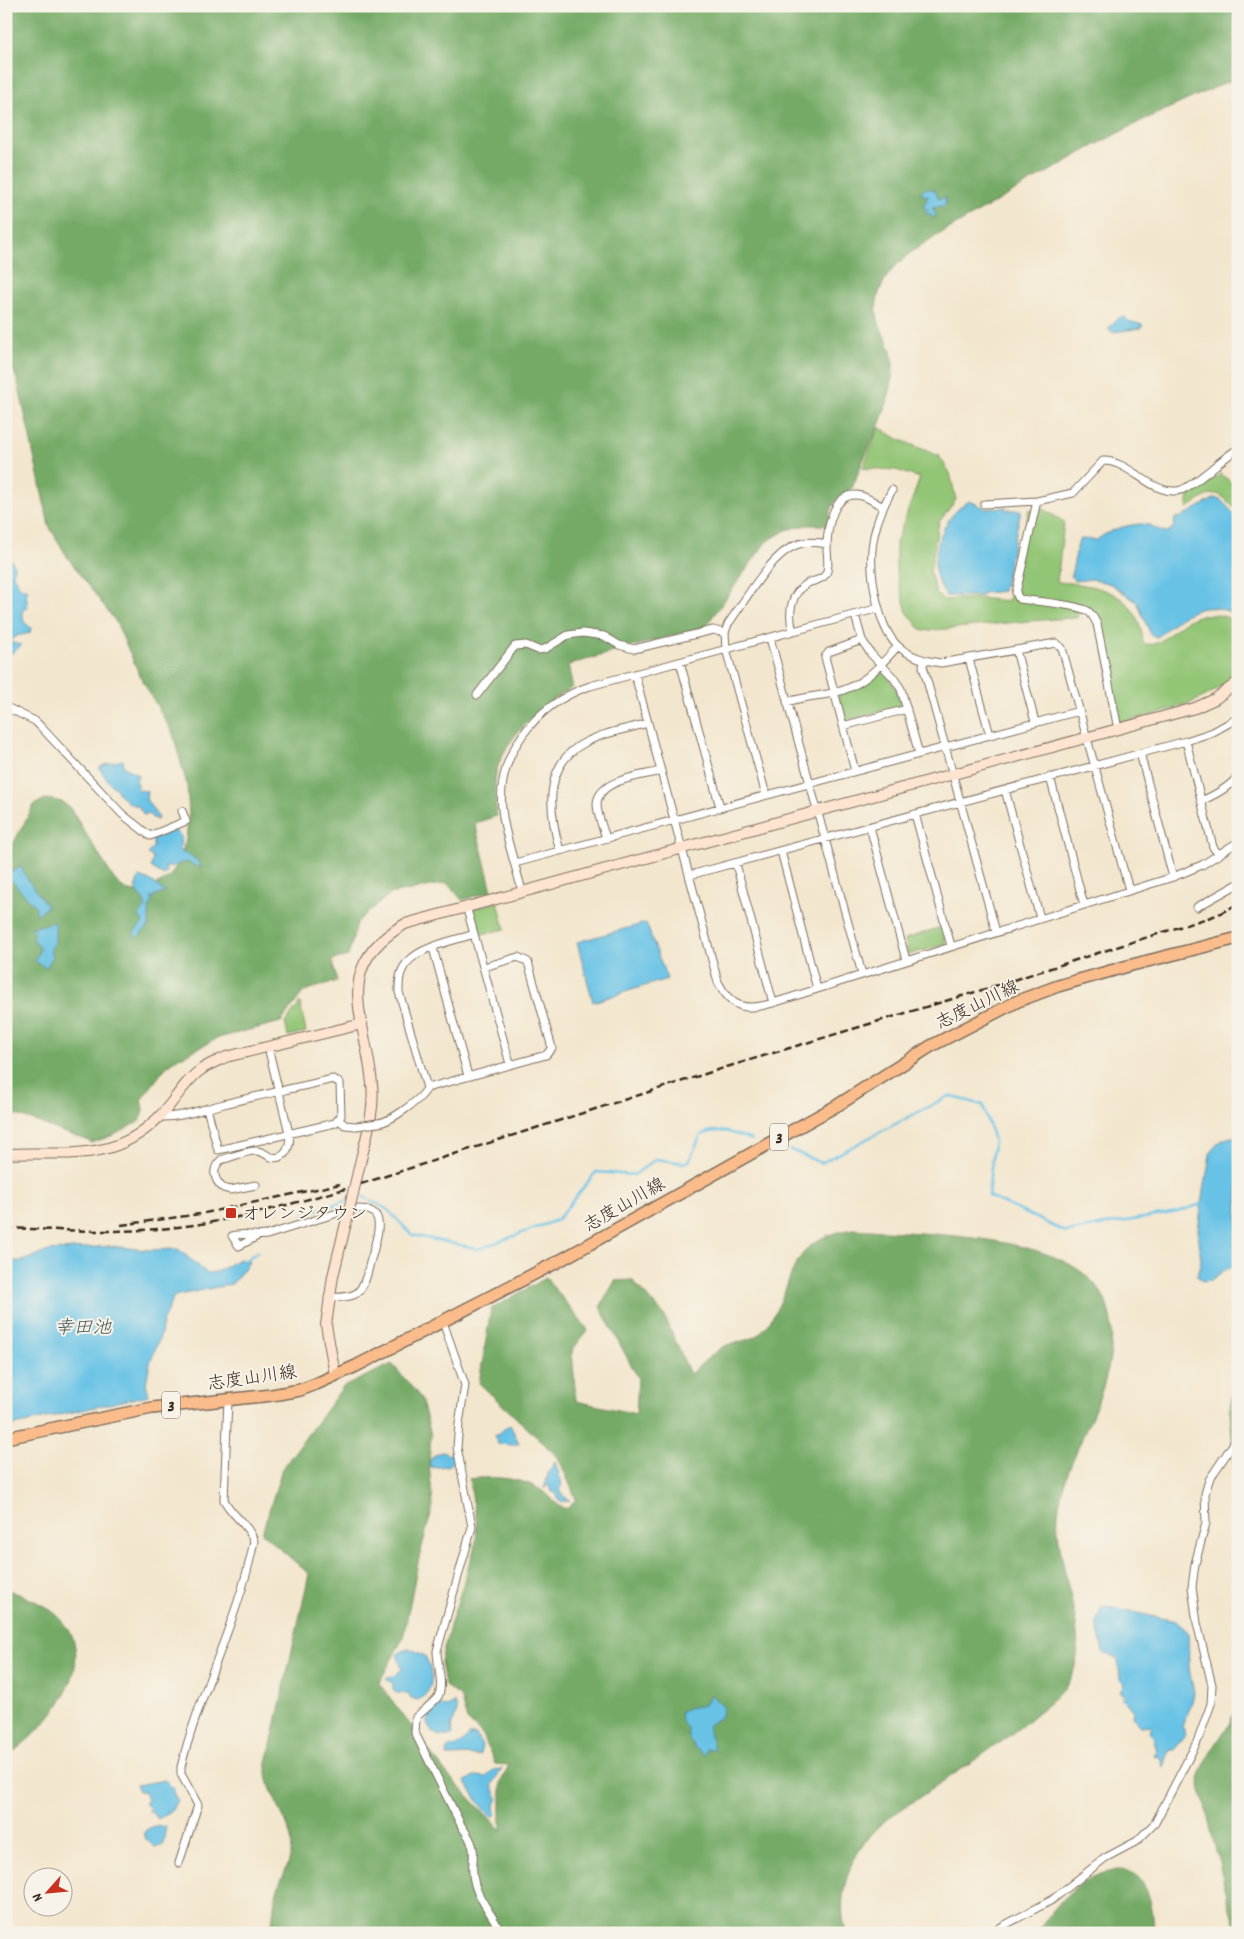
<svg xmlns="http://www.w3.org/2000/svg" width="1244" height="1939" viewBox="0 0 1244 1939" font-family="Dekko,'Klee One',sans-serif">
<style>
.green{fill:#92c575;stroke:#66784a}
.forest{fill:#75aa66;stroke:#586a42}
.water{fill:#68c2e6;stroke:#527682}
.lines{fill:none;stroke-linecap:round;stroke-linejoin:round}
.stream{stroke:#68c2e6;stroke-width:2.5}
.street-casing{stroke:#7b6c5c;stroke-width:9}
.secondary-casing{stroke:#7b6c5c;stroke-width:12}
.primary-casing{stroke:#7b6c5c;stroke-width:14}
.street{stroke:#fff;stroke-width:7}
.secondary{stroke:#fde4d1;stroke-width:10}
.primary{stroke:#fabc8b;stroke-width:11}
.rail{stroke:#3b2a1e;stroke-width:2.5;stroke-dasharray:8 4;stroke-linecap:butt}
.street-bridge-casing{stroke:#7b6c5c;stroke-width:9;stroke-linecap:butt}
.secondary-bridge-casing{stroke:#7b6c5c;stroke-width:12;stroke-linecap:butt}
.street-bridge{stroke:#fff;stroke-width:7}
.secondary-bridge{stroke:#fde4d1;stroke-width:10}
.poi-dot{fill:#c8321e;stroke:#f7f3e8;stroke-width:2}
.labels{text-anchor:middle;stroke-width:4;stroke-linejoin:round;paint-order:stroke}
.shield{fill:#f7f3e8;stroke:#73665b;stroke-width:1}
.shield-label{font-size:16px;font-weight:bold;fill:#3b2a1e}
.street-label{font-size:18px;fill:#3b2a1e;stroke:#f7f3e8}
.poi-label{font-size:18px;fill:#3b2a1e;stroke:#f7f3e8;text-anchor:start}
.water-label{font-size:19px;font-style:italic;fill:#48585a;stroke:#f7f3e8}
</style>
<rect width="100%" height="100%" fill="#f7f3e8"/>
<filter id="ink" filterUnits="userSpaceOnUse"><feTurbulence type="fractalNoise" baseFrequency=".02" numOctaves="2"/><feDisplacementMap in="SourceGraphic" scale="10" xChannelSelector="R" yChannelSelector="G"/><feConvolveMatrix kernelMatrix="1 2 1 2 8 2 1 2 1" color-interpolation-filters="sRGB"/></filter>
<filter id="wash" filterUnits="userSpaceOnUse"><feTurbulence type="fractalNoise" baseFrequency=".0096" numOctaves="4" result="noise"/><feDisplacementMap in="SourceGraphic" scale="20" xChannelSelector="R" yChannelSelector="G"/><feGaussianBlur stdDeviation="1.12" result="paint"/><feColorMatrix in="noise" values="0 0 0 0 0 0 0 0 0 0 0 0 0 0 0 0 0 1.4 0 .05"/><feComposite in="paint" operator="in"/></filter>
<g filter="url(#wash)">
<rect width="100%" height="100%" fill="#f3e6ce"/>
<path class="green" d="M879,427L898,439L939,456L950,473L956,500L939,522L930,572L936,593L943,600L976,598L1008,601L1029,510L1042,508L1064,522L1057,582C1100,585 1139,592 1143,643C1170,654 1181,594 1238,622V672C1205,705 1168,710 1125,722L1118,720L1099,621L1079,606L1077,618C1025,620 974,627 922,631L907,612L896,573V543L920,478L896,470L863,468Z
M1221,474L1238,488V512C1214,486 1216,491 1187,508L1189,496Z
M881,670C892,679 897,689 901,703L898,707L845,721L838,694C855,690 870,683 881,670Z
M498,902L505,929L478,935L471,909Z
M941,927L946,944L908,955L905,939Z
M300,1003L306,1032L288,1036L285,1023Z"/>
<path class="forest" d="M6,6H1238V77L1141,121L1088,149L926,242C907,255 889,267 880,290C867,324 894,338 893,367C892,404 874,435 860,468C857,474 855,484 851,489C849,492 842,494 839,497C831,505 830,515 827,525H807L786,530L766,542L706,626L568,665L573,687C542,706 498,741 495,781C494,792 496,805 497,816L475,823L492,891L462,900L447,883L390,894L358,921L348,956L332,960L337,981L304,991L281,1022L218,1038L179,1058L166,1067L141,1100L143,1109L141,1120L116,1134L92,1143C82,1137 73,1136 63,1132C44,1125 26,1117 6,1112V857L34,805L45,799L53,800L62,802L70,808L114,879L125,890L134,892L160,883L170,876L179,862L186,839L189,814L187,785L173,734L141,678L116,622L68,558L49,526L18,382L6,353Z
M854,1229C919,1234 1044,1233 1091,1280C1117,1305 1114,1345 1106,1377C1094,1422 1063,1467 1058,1513C1053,1562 1094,1637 1070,1679C1063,1693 1050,1703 1038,1712C1001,1745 957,1771 917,1799C903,1809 883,1819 872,1833C848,1861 836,1897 846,1933H269C274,1921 273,1907 276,1895C280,1877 295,1859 291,1839C286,1811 265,1795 267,1763L309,1574L262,1533L282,1469L343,1387L392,1364L421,1398L431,1435L429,1463L433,1506L419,1558L403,1638L379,1683L446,1773L501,1830V1782L509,1765L495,1764L483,1735L467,1720L460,1696L445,1686L441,1661L450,1626L476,1543L477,1523L469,1479C494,1476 525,1477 545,1493C555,1500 554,1505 567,1509L576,1499L558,1457L479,1383L491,1309L546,1278L588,1330L572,1350L576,1401L636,1414L638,1378L600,1307L615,1281L632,1280L664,1315L690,1374C701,1365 714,1351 727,1345C738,1341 753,1341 762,1331C799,1289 780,1239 854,1229Z
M1238,1353V1517L1230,1409Z
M6,1589C29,1598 57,1608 69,1630C95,1677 41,1733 6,1757Z
M1238,1704V1933H1236L1199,1781C1204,1753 1229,1732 1238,1704Z
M1118,1870C1148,1869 1154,1909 1154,1933H1035C1060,1902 1076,1876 1118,1870Z"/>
<path class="water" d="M926,188L935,190L939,199L945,197L946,205L932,208L936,213L934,219L930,214L925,215L928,210L923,208L928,196L920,194Z
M1124,316L1128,321L1143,325L1142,328L1113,332L1108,329L1117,319Z
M1215,498L1221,500L1238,518V616C1204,597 1183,613 1158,637L1151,635L1137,602L1111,584L1092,579L1075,581L1071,576L1079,539L1097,540C1106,531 1135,521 1148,525C1157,527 1158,532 1169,532L1174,526L1175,518L1182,517Z
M970,501L987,509L1006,507V510H1021L1003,591L983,593L982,596H946C941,587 935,578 935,567C935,542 947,512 970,501Z
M6,520L12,547L10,558L14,565L13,575L20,587L28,590L26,595L28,606L22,611L24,622L31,628L30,633L17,636L9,642L22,645L10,654H6Z
M123,760L124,767L138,775L136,780L138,790L147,791L146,799L158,817L157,820L151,817L149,813L144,815L138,806C130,805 118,796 116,788L111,785L99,768L106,764Z
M174,830L181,836L180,851L197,860L201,868C195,867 191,862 185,862C178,863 175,868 164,867L167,872L163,875L151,867L153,858L148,854L153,847V839Z
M21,867C28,883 38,892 47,907L36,915V907L6,875Z
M139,877L151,881L165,892L151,898L153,901L149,908V926L136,938L134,932L143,923L139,915L145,909V903L135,888Z
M55,922V940L50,952L53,956L46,968L35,961L40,949L32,936L35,933L31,928Z
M646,923L667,979L593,1002L577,942Z
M1238,1136V1266L1226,1269L1211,1280L1203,1281L1197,1276L1201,1261L1198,1229L1210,1154C1217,1141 1224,1138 1238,1136Z
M110,1246L148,1250L178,1249L207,1273L216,1272L239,1259L249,1262L232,1284L174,1296L163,1320L161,1334L150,1363L146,1383L149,1395L6,1427V1261H22L49,1251Z
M510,1425L519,1443L514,1445L498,1444L494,1436Z
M444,1451L448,1455L454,1452C457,1470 442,1465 432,1468L429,1463L433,1456Z
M555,1462C556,1464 562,1483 562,1485L560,1489L562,1495L570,1500L560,1502L556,1493L551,1491L548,1484L544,1489L548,1474Z
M1102,1606L1176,1621L1188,1632L1189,1669L1194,1693L1191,1706L1182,1726L1186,1734L1175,1749H1169L1163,1767L1160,1757L1154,1756L1157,1751L1153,1736L1149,1731L1151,1725L1141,1726L1132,1717L1133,1710L1122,1699L1125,1695L1120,1691L1124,1684L1120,1679L1118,1660L1103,1652L1096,1622Z
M409,1648L425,1656C433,1672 436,1690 418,1700L411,1698L408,1693H396L393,1689V1683L387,1680V1677L394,1676L402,1669L397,1654Z
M711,1695L723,1707L722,1716L707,1726L714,1749H706L704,1755L694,1747L688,1737L687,1728L681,1721L680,1713L688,1708L704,1705Z
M455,1703L457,1712L451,1727L453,1735C441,1738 429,1735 427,1721L431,1712L441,1705L447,1707Z
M469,1735H476L482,1745L480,1755L447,1756L446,1750L450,1746L456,1748Z
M502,1769L492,1785L498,1798L495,1805L496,1814L493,1817C483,1810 472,1793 465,1781L477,1776L486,1777L493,1770Z
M165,1780L174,1789L173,1792L177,1800L172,1810L158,1819L154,1814L149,1811L150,1807L144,1803L147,1800L144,1792L139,1791L136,1785Z
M166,1826L163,1845L155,1848L146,1839L144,1832L149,1828Z"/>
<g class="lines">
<path class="stream" d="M791,1150L821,1163L949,1096L983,1105L994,1141L988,1196L1066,1232L1177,1212L1205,1203
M354,1198L362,1196L387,1209L412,1235L479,1249L557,1220L596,1172L634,1175L656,1159L683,1163L689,1161L701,1135C719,1126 735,1134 752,1140
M304,1214L349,1200
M244,1261L257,1252"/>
</g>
</g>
<g filter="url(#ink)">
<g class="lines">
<defs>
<path id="street" d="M892,490C870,529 867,559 877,602C881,618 886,635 898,646C910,657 926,661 941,663L1056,643L1062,648L1129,890
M984,504L1037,501
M855,615L862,640L871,654L893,677L901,689L919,754
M793,631C788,614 790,593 808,583C813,581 822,580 825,575C830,569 827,556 827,548C827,528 833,488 862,496C869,498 876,503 883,507
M770,638L862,974
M1016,650L1035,722
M969,659L990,735
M924,660L923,666L996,932
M680,662L720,807
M635,675L718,982C732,1009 746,1011 773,1003L1173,877L1202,865L1238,842
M477,695L515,646L526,645L538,650L545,649L568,635L583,633L604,636L619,645L634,649L713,630L725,633
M787,702C803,697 818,696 833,693C862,687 879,667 898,646
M6,707L35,721L41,727L122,814L150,836L186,821L182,811
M843,726L907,709
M1118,729L1097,624C1095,620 1092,614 1088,611C1076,604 1034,601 1019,599L1016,593L1037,501L1073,493L1103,461C1130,460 1154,498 1181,490C1194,486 1222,458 1238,449
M1186,741L1213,847L1219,855
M1140,753L1173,877
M855,771L825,657L829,652L862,640
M1050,777L1084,905
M1005,790L1040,918
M766,795L726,649L725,633L728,624C745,601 770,555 796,545C806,541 817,542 827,544
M1201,801C1215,795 1229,788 1238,776
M915,814L951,946
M870,827L906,960
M606,838C603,828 597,815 597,804C598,779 642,776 661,771
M560,851C549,812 542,764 586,742C605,732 628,729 648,723
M781,851L817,989
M515,863L1079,711
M736,864L773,1003
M690,875L1186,741L1213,732L1238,718
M522,891C516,867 507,842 503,817C493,757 535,704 590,686L879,608
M466,906L474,934
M1197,907L1238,884
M433,948L468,1076
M427,1088L546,1055L552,1048L528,962L518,957L484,967
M159,1117C179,1118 200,1110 220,1105C257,1096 295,1088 333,1079L340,1083L341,1116L335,1123L218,1150L207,1108
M339,1120L345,1125L356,1126
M378,1123C390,1122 422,1099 427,1088L399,992C399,987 399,981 400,977C405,948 451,942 474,934L510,1064
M256,1185L230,1190L223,1188C214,1180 211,1169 221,1160C232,1157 245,1151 256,1151C262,1151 266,1155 271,1157C287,1161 291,1144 289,1133L268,1047
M256,1237L239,1246L232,1236C243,1232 255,1237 267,1235L347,1210C389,1203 379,1229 372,1256C368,1267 367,1283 358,1292C352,1298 337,1297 328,1298
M443,1322L465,1385L459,1424L457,1447L472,1527L437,1651C437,1664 445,1688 437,1698C431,1705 423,1711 416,1717L415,1733L462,1827C483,1854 467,1859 475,1885C480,1902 494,1916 501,1933
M179,1863L198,1805L181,1774V1767C200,1690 239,1619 254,1541C249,1525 232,1516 224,1500L228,1399
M995,1933L1001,1927L1052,1900L1105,1858L1137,1841L1155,1823L1198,1740L1211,1704L1212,1685L1197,1623L1192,1587L1195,1564L1206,1523L1205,1494L1209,1480L1238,1437"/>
<path id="secondary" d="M6,1154C65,1151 112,1164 158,1118C174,1103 184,1081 202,1069C209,1064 218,1061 226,1057L362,1024
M361,1159C367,1135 375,1109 372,1084C366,1016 330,967 405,924L1195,708L1215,699L1238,682
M335,1375L326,1325L333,1276L346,1223"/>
<path id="primary" d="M6,1438L152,1408L272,1395L300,1390L316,1384L356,1366L561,1260L838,1105L931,1046L1018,1001L1058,986L1128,966L1238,938"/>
</defs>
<use href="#street" class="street-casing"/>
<use href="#secondary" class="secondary-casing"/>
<use href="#primary" class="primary-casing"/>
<use href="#street" class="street"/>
<use href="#secondary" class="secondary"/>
<use href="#primary" class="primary"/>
<path class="rail" d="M121,1225L200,1214L340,1184
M6,1228C63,1230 121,1234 178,1227C234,1221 290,1204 345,1189L730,1066L982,990L1217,915L1238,904"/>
<defs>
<path id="street-bridge" d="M356,1126L378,1123"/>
<path id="secondary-bridge" d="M346,1223L361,1159"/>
</defs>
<use href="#street-bridge" class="street-bridge-casing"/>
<use href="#secondary-bridge" class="secondary-bridge-casing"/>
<use href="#street-bridge" class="street-bridge"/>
<use href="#secondary-bridge" class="secondary-bridge"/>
</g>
</g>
<rect class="poi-dot" x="225" y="1207" width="12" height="12" rx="2.5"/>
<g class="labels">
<g class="shield">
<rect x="770" y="1123.5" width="18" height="27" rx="4"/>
<rect x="162" y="1391.5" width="18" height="27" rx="4"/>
</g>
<g class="shield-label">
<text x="779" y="1143">3</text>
<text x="171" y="1411">3</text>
</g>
<g class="street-label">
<text transform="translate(977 1004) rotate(-26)" y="6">志度山川線</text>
<text transform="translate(624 1204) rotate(-30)" y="6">志度山川線</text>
<text transform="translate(252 1377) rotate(-8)" y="6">志度山川線</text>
</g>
<g class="poi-label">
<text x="242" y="1219">オレンジタウン</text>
</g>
<g class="water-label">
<text x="83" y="1333">幸田池</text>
</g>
</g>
<rect width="1244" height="1939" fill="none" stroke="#f7f3e8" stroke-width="25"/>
<g transform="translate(48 1892) rotate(243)"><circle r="24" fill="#f7f3e8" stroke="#aca397"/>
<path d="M0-4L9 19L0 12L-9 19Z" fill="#c8321e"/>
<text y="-8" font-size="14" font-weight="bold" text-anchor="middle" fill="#3b2a1e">N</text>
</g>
</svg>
